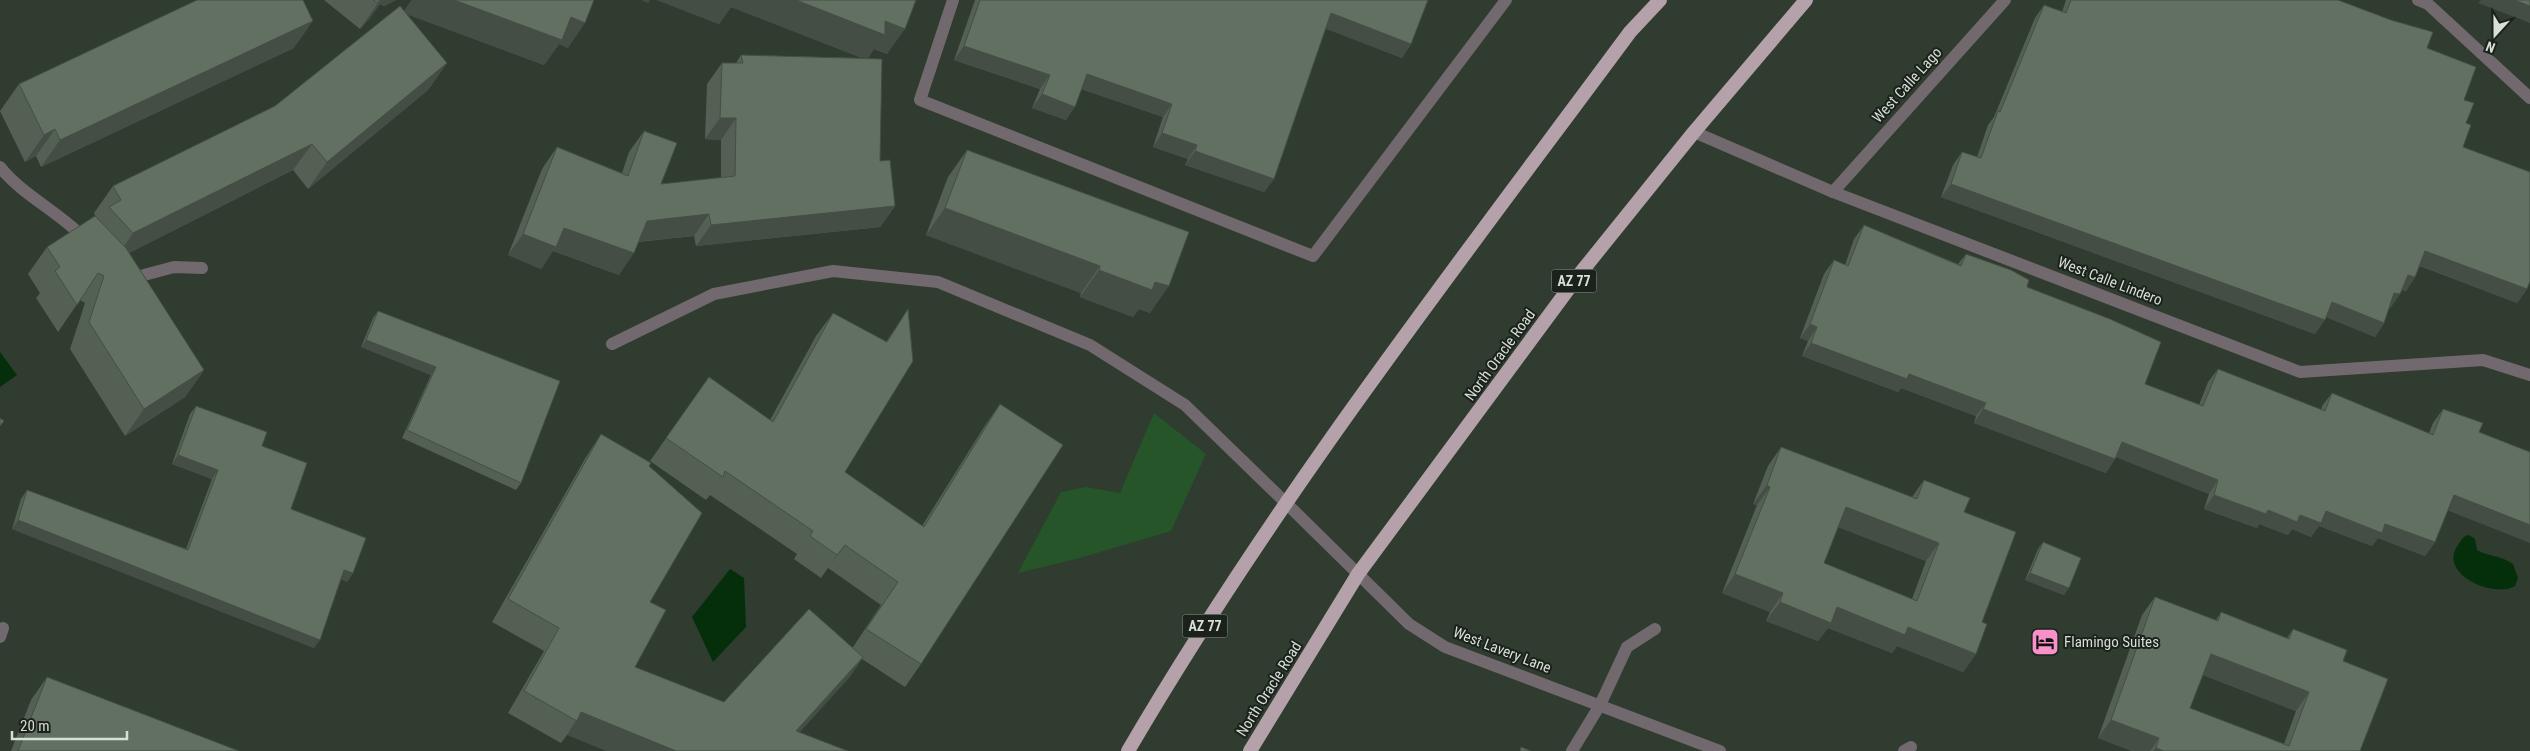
<svg xmlns="http://www.w3.org/2000/svg" width="2530" height="751" viewBox="0 0 2530 751" font-family="'Roboto Condensed',sans-serif">
<style>
.green{fill:#265529}
.water{fill:#052f0a}
.lines{fill:none;stroke-linecap:round;stroke-linejoin:round}
.service{stroke:#71696d;stroke-width:12}
.minor{stroke:#71696d;stroke-width:12}
.trunk{stroke:#b4a1aa;stroke-width:14}
.wall{fill:#546054;fill-rule:evenodd}
.shaded-wall{fill:#454e45}
.building{fill:#627062;stroke:#454e45;fill-rule:evenodd}
.labels{text-anchor:middle;stroke-width:4;stroke-linejoin:round;paint-order:stroke}
.shield{fill:#1b211b;stroke:#9fa69f;stroke-width:1}
.shield-label{font-size:14px;font-weight:bold;fill:#d7dfd7}
.street-label{font-size:15px;fill:#d7dfd7;stroke:#1b211b}
.poi-label{font-size:15px;fill:#d7dfd7;stroke:#1b211b;text-anchor:start}
</style>
<rect width="100%" height="100%" fill="#2f3c2f"/>
<path class="green" d="M1154,413L1206,454L1171,531L1080,558L1018,573L1061,492L1086,487L1120,493Z"/>
<path class="water" d="M0,352L17,375L0,387Z
M2469,535L2475,539L2477,550C2486,556 2500,555 2513,564L2518,578L2515,586C2494,599 2437,574 2458,545C2461,540 2463,536 2469,535Z
M730,569L744,578L746,627L713,662L692,617Z"/>
<g class="lines">
<path class="service" d="M953,0L920,100L1313,256L1506,0
M2418,0L2428,4L2530,98
M1694,132L1833,192L2300,372L2483,360L2530,375
M0,167C23,196 60,212 87,241
M129,279L174,267L202,268
M612,344L714,294L833,271L938,282L1090,345L1185,405L1286,503
M0,637L3,628
M1572,751L1600,705L1627,647L1655,629
M1904,751L1911,747"/>
<path class="minor" d="M1833,192L2005,0
M1286,503L1409,624L1445,647L1720,751"/>
<path class="trunk" d="M1128,751C1275,499 1456,267 1630,32L1660,0
M1250,751L1358,574L1578,276L1694,132L1806,0"/>
</g>
<path class="wall" d="M324,0H396L384,6L380,4L369,19L360,29Z
M412,0H594L568,48L559,44L544,65L407,14L447,63L428,90L308,189L293,170L129,253L204,370L185,397L125,436L70,349L85,303L80,300L58,332L36,298L40,293L28,274L47,247L96,217L94,213L113,186L275,106L404,11Z
M657,0H916L887,54L874,49L868,58L880,161L895,206L880,227L696,246L694,236L638,242L619,275L553,251L541,269L508,255L542,169L557,147L622,173L629,152L644,131L661,184L721,178V140L705,139L707,84L722,63H736L741,55L862,58L731,7L719,24Z
M975,0H1428L1411,44L1402,58L1325,28L1274,179L1264,192L1185,165L1188,159L1153,147L1163,117L1082,89L1066,120L1032,108L1040,89L954,60Z
M2066,0H2338L2427,48L2464,100L2466,123L2463,147L2527,288V289L2517,303L2420,266L2415,277L2406,291L2402,290L2400,294L2390,308H2389L2384,323L2375,337L2326,317L2315,334L1941,197L1953,165L1962,152L1977,157L1988,125L1994,117L2035,18L2044,5L2062,12Z
M294,48L41,167L36,156L25,162L0,111L19,84Z
M967,150L1189,232L1150,313L1139,309L1133,317L1080,297L1081,293L926,235L948,177Z
M1864,225L1958,264L1966,254L2027,287L2145,384L2199,405L2208,382L2218,369L2321,410L2322,406L2332,393L2429,433L2433,423L2443,409L2448,510L2435,542L2425,556L2378,538L2372,546L2319,526L2311,537L2292,529L2288,535L2259,524L2257,528L2204,509L2209,494L2116,457L2106,473L1974,423L1976,416L1901,388L1898,392L1802,356L1808,341L1800,338L1824,274L1834,260L1845,265L1854,239Z
M908,309L845,472L922,526L984,427L1000,404L921,664L905,687L862,659L848,679L567,735L561,743L508,713L544,651L492,622L586,457L601,434L649,466L650,602L635,667L724,702L853,647L881,605L828,568L821,578L794,559L797,554L710,495L706,500L650,461L709,377L770,420L816,336L833,313L886,342Z
M378,311L560,381L521,483L516,490L402,438L431,375L361,347L373,318Z
M196,406L262,446L291,509L353,573L347,582L341,579L314,648L12,529L21,499L27,490L186,549L212,479L172,464L190,414Z
M1781,447L1912,497L1924,480L1964,512L1982,622L1976,654L1963,672L1897,646L1892,653L1828,628L1818,641L1766,621L1770,612L1722,593L1757,505L1753,504L1768,466ZM1838,527L1926,561L1912,599L1824,563Z
M2043,542L2064,595L2025,580L2038,549Z
M2155,597L2216,620L2221,612L2287,638L2293,629L2343,661L2360,751H2132L2098,738L2142,615ZM2203,675L2296,711L2284,744L2190,708Z
M47,677L239,751H11L31,700Z"/>
<path class="shaded-wall" d="M373,0H396L384,6L380,4L369,19L360,29L378,3Z
M412,0H454L571,17L585,23L568,48L559,44L544,65L403,13Z
M641,0H650L648,3Z
M657,0H796L885,21L905,29L887,54L874,49L867,60L731,7L719,24Z
M2481,0H2514L2530,6V23L2478,3Z
M1331,13L1411,44L1402,58L1321,27Z
M313,21L294,48L41,167L60,140Z
M964,46L1050,75L1040,89L954,60Z
M447,63L428,90L308,189L327,162Z
M1087,74L1172,104L1163,117L1077,88Z
M1042,94L1075,107L1066,120L1032,108Z
M720,118H736L721,140L705,139Z
M55,129L36,156L25,162L44,135Z
M1162,133L1197,145L1188,159L1153,147Z
M312,144L293,170L115,260L133,233Z
M1195,151L1274,179L1264,192L1185,165Z
M1951,184L2325,320L2315,334L1941,197Z
M895,206L880,227L696,246L711,225Z
M945,208L1100,266L1081,293L926,235Z
M709,214L694,236L632,242L647,221Z
M564,228L634,253L619,275L553,251L541,269L508,255L523,234Z
M2425,251L2527,289L2517,303L2416,264Z
M1099,270L1155,282L1169,286L1150,313L1139,309L1133,317L1080,297Z
M2408,275L2415,277L2406,291L2399,289Z
M2394,293L2400,294L2390,308L2384,306Z
M2332,302L2384,323L2375,337L2323,316Z
M1810,324L1817,327L1808,341L1800,338Z
M366,340L436,367L431,375L361,347Z
M1811,343L1909,374L1986,403L1976,416L1901,388L1898,392L1802,356Z
M204,370L185,397L125,436L144,409Z
M1983,409L2115,459L2106,473L1974,423Z
M2122,442L2218,480L2209,494L2113,456Z
M178,455L218,470L212,479L172,464Z
M1767,485L1770,487L1757,505L1753,504Z
M2214,495L2268,510L2300,515L2326,511L2385,524L2435,542L2425,556L2378,538L2372,546L2319,526L2311,537L2292,529L2288,535L2259,524L2257,528L2204,509Z
M2454,495L2530,525V543L2444,509Z
M1846,507L1939,543L1926,561L1833,525Z
M18,520L320,640L314,648L12,529Z
M845,545L828,568L821,578L837,555Z
M344,570L353,573L347,582L338,578Z
M2030,573L2069,588L2064,595L2025,580Z
M1735,574L1783,593L1770,612L1722,593Z
M1780,602L1837,607L1908,627L1976,654L1963,672L1897,646L1892,653L1828,628L1818,641L1766,621Z
M2211,654L2309,692L2296,711L2198,673Z
M863,657L848,679L783,751L796,731Z
M581,712L676,751H606L567,735Z
M2111,720L2159,738L2150,751H2132L2098,738Z
M2156,748L2164,751H2153Z"/>
<path class="building" d="M197,0H303L313,21L60,140L55,129L44,135L19,84Z
M373,0H381L377,3Z
M454,0H594L585,23L571,17L562,40Z
M796,0H916L905,29L885,21V35Z
M980,0H1428L1411,44L1331,13L1274,179L1195,151L1197,145L1162,133L1172,104L1087,74L1075,107L1042,94L1050,75L964,46Z
M2071,0H2338L2391,20L2433,32L2427,48L2476,67L2464,100L2474,103L2466,123L2471,125L2463,147L2530,172V281L2527,289L2425,251L2415,277L2408,275L2400,294L2394,293L2384,323L2332,302L2325,320L1951,184L1962,152L1981,158L1998,111L2000,112L2044,5L2066,13Z
M2514,0H2530V6Z
M400,6L447,63L327,162L312,144L133,233L109,207L121,200L113,186L275,106Z
M741,55L882,59L880,161L890,160L895,206L711,225L709,214L647,221L634,253L564,228L556,247L523,234L557,147L628,176L644,131L677,143L661,184L735,176L736,118H720L722,63H743Z
M967,150L1189,232L1169,286L1155,282L1152,290L1099,270L1100,266L945,208Z
M95,216L126,248L204,370L144,409L89,322L104,276L98,273L77,305L55,271L60,267L47,247Z
M1864,225L1961,266L1966,254L2011,270L2029,280L2027,287L2110,319L2161,342L2145,384L2203,406L2218,369L2325,411L2332,393L2433,435L2443,409L2483,423L2479,432L2530,452V525L2454,495L2435,542L2385,524L2382,533L2326,511L2321,523L2300,515L2297,522L2268,510L2266,514L2214,495L2218,480L2122,442L2115,459L1983,409L1986,403L1909,374L1907,379L1811,343L1817,327L1810,324L1834,260L1848,266Z
M908,309L913,361L845,472L924,527L1000,404L1063,445L921,664L866,629L898,582L845,545L837,555L810,536L813,531L725,471L723,477L666,438L709,377L773,422L833,313L887,342Z
M378,311L560,381L521,483L407,430L436,367L366,340Z
M196,406L267,432L262,446L307,463L291,509L366,538L353,573L344,570L320,640L18,520L27,490L188,550L218,470L178,455Z
M0,418L4,421L0,426Z
M601,434L651,463L649,466L702,513L650,602L666,610L635,667L724,702L809,609L863,657L796,731L848,751H676L581,712L577,721L524,691L559,628L508,599Z
M1781,447L1917,499L1924,480L1970,498L1964,512L2016,532L1982,622L1987,624L1976,654L1908,627L1905,635L1837,607L1831,623L1780,602L1783,593L1735,574L1770,487L1767,485ZM1846,507L1939,543L1917,601L1824,563Z
M2043,542L2081,558L2069,588L2030,573Z
M2155,597L2218,621L2221,612L2289,639L2293,629L2347,650L2343,661L2388,679L2360,751H2164L2156,748L2159,738L2111,720ZM2211,654L2309,692L2289,746L2190,708Z
M47,677L239,751H18Z
M1521,747L1531,751H1520Z"/>
<defs>
<symbol id="hotel-square" viewBox="-11 -11 22 22"><rect x="-9" y="-9" width="18" height="18" rx="4" fill="#f890ca" stroke="#1b211b"/><path d="M-6-4.5h1.5V1H6V5H4.5V3h-9V5H-6ZM-4 0a1.8 1.8 0 1 1 3.6 0ZM.5 0V-2.5h3Q6-2.5 6 0Z" fill="#111"/></symbol>
</defs>
<g fill-rule="evenodd">
<use href="#hotel-square" x="2029" y="626" width="32" height="32"/>
</g>
<g class="labels">
<g class="shield">
<rect x="1551.5" y="269.5" width="45" height="23" rx="4"/>
<rect x="1182.5" y="614.5" width="45" height="23" rx="4"/>
</g>
<g class="shield-label">
<text x="1574" y="286">AZ 77</text>
<text x="1205" y="631">AZ 77</text>
</g>
<g class="street-label">
<text transform="translate(1907 85) rotate(-48)" y="5">West Calle Lago</text>
<text transform="translate(2110 281) rotate(21)" y="5">West Calle Lindero</text>
<text transform="translate(1500 355) rotate(-54)" y="5">North Oracle Road</text>
<text transform="translate(1502 650) rotate(21)" y="5">West Lavery Lane</text>
<text transform="translate(1269 689) rotate(-58)" y="5">North Oracle Road</text>
</g>
<g class="poi-label">
<text x="2064" y="647">Flamingo Suites</text>
</g>
</g>
<g transform="translate(2495 35) rotate(201)" stroke="#1b211b" stroke-width="4" paint-order="stroke">
<path d="M0-4L9 19L0 12L-9 19Z" fill="#d7dfd7"/>
<text y="-8" font-size="14" font-weight="bold" text-anchor="middle" fill="#d7dfd7">N</text>
</g>
<path d="M12 731v8h115v-8" fill="none" stroke="#d7dfd7" stroke-width="2.5"/>
<text x="20" y="731" font-size="15" fill="#d7dfd7" stroke="#1b211b" stroke-width="4" paint-order="stroke">20 m</text>
</svg>
